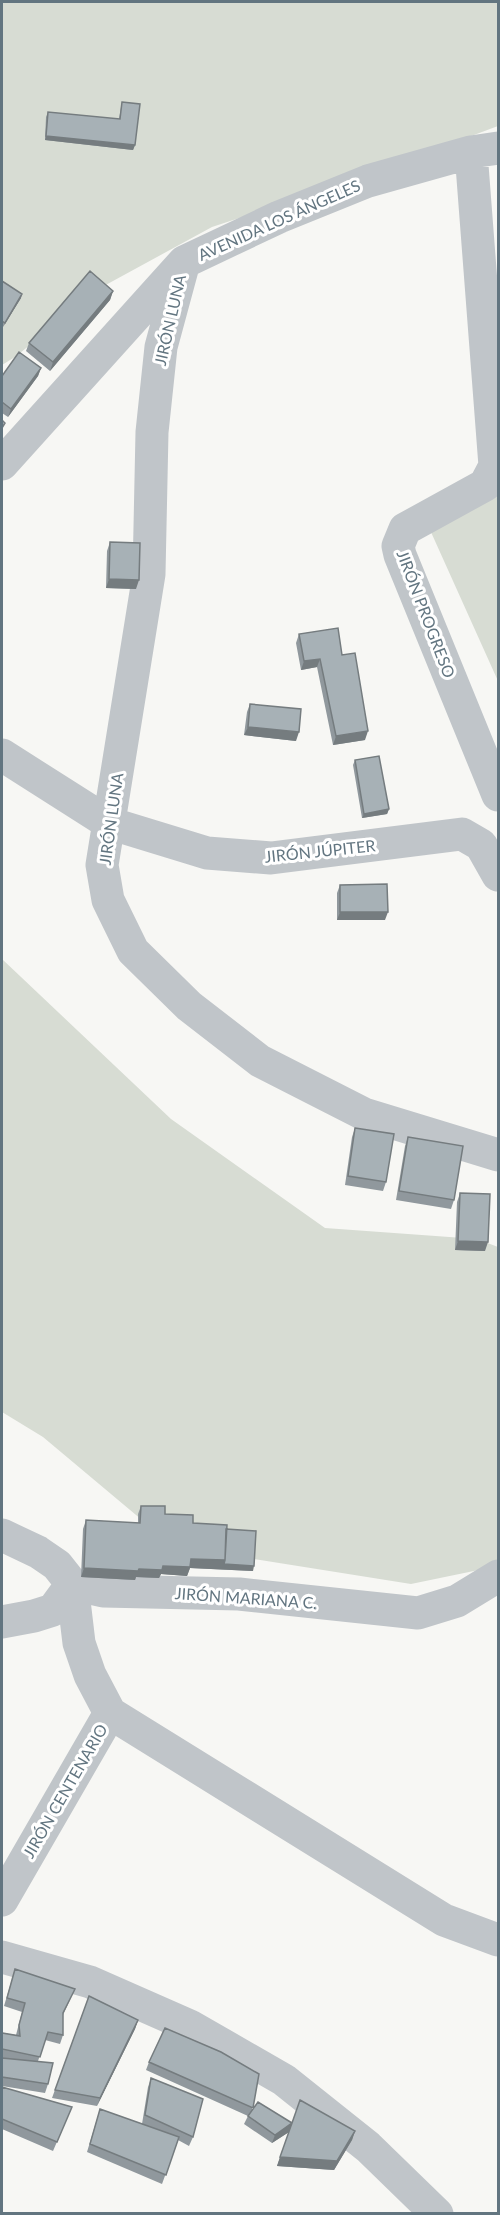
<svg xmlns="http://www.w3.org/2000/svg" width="500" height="2215" viewBox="0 0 500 2215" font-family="Lato,sans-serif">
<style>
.green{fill:#d7dcd3}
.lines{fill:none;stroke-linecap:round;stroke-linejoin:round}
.minor{stroke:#c0c5c9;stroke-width:33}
.wall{fill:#90989d}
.shaded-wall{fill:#757c7f}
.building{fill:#a7b1b6;stroke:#757c7f;stroke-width:1.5}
.labels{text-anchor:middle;stroke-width:6;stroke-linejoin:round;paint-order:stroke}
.street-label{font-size:16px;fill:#627580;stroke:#fff}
</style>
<rect width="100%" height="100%" fill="#f7f7f4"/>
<path class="green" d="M2,2H498V126L340,185L212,227L102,287L15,357L2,365Z
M498,489V681L426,521Z
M2,959L171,1119L325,1228L477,1239L498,1247V1566L411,1584L173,1546L43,1437L2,1412Z"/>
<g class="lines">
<path class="minor" d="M471,152L495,466L485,485L405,529L398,546L400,555L498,795
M184,262L161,347L152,432L149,574L102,865L108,900L133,951L189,1006L260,1061L364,1114L498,1155
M2,464L184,262L279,217L368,181L471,152L498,148
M2,755L109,823L207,853L271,858L462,834L481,845L498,875
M2,1535L38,1552L57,1565L72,1584L103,1591L239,1594L418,1613L457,1601L498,1576
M72,1584L79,1643L90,1675L110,1713L444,1920L498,1940
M2,1622L34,1616L53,1610L72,1584
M2,1900L110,1713
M2,1957L90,1982L190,2026L284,2080L368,2147L437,2214"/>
</g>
<path class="wall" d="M122,102L135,145L133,150L45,140L46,117L48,112L119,119L121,107Z
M2,281L21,298L3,327L2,326Z
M113,291L110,300L50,371L26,351L29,343Z
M41,368L38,376L8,417L2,413V376Z
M110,542L136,589L106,588L107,551Z
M299,634L342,655L365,740L333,745L317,667L301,670L296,643Z
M250,704L296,741L244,735L247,712Z
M355,760L389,809L387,814L362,818L353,765Z
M340,885L385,920H337V893Z
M355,1128L386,1182L383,1191L345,1185L352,1137Z
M408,1137L454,1200L451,1209L396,1200L405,1146Z
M460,1193L485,1251L455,1250L457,1202Z
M141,1506L193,1523L226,1529L253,1571L190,1568L187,1576L161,1574L159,1578L136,1577L135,1580L81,1577L83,1529L86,1520L138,1523V1514Z
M15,1969L75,1989L63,2015V2035L60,2044L45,2040L38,2061L48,2084L45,2093L2,2086V2033L16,2035L22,2012L4,2006Z
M89,1996L138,2020L135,2029L97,2106L52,2098Z
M149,2062L259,2074L252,2109L292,2123L355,2131L352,2140L334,2170L277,2166L289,2132L272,2143L244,2124L248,2116L146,2070Z
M151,2078L193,2137L189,2146L178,2140L162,2184L87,2152L100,2109L142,2124L148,2087Z
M2,2087L72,2107L53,2151L2,2129Z"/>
<path class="shaded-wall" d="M46,136L135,145L133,150L45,140Z
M113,291L110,300L50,371L53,362Z
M22,294L21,298L3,327L5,323Z
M41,368L38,376L8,417L11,409Z
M109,579L139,580L136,589L106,588Z
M320,659L317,667L301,670L304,661Z
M248,727L299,732L296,741L244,735Z
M368,731L365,740L333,745L336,736Z
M389,809L387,814L362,818L364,814Z
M340,912H388L385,920H337Z
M458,1241L488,1242L485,1251L455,1250Z
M191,1559L225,1560L254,1566L253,1571L190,1568L187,1576L161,1574L159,1578L136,1577L135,1580L81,1577L84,1568L139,1569L163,1566Z
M138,2020L135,2029L97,2106L100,2098Z
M292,2123L289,2132L272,2143L275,2135Z
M355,2131L352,2140L334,2170L277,2166L280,2157Z"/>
<path class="building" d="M122,102L140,104L135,145L46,136L48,112L120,119Z
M90,271L113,291L53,362L29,343Z
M2,281L22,294L5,323L2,321Z
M19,352L41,368L11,409L2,402V376Z
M2,420L5,423L2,428Z
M110,542L140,543L139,580L109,579Z
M338,628L342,655L355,653L368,731L336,736L320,659L304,661L299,634Z
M250,704L301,709L299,732L248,727Z
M379,756L389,809L364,814L355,760Z
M387,884L388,912H340V885Z
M355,1128L394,1134L386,1182L348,1176Z
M408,1137L463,1146L454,1200L399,1191Z
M460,1193L490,1194L488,1242L458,1241Z
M141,1506H165V1514L193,1515V1523L227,1525L225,1560L191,1559L190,1567L163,1566L162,1570L139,1569L138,1571L84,1568L86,1520L140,1523Z
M226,1529L256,1531L254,1566L224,1564L225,1560Z
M15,1969L75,1989L63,2013V2035L48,2032L40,2057L2,2049V2033L20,2036L19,2025L25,2003L7,1998Z
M89,1996L138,2020L100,2098L55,2090Z
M165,2028L221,2052L259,2074L253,2108L149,2062Z
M2,2058L53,2063L48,2084L2,2077Z
M151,2078L203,2099L193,2137L145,2115Z
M2,2087L72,2107L57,2142L2,2119Z
M300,2100L355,2131L337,2161L280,2157L292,2123L275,2135L248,2116L258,2102L292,2123Z
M100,2109L179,2137L166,2175L90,2144Z"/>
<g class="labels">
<g class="street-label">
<text transform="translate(279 220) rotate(-24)" y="6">AVENIDA LOS ÁNGELES</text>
<text transform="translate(170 320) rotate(-77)" y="6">JIRÓN LUNA</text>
<text transform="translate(426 614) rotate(69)" y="6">JIRÓN PROGRESO</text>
<text transform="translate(111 819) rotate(-82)" y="6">JIRÓN LUNA</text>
<text transform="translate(320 851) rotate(-6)" y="6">JIRÓN JÚPITER</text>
<text transform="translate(246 1598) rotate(4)" y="6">JIRÓN MARIANA C.</text>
<text transform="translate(65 1791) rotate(-60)" y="6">JIRÓN CENTENARIO</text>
</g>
</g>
<rect width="500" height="2215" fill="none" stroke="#627580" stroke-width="6"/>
</svg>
